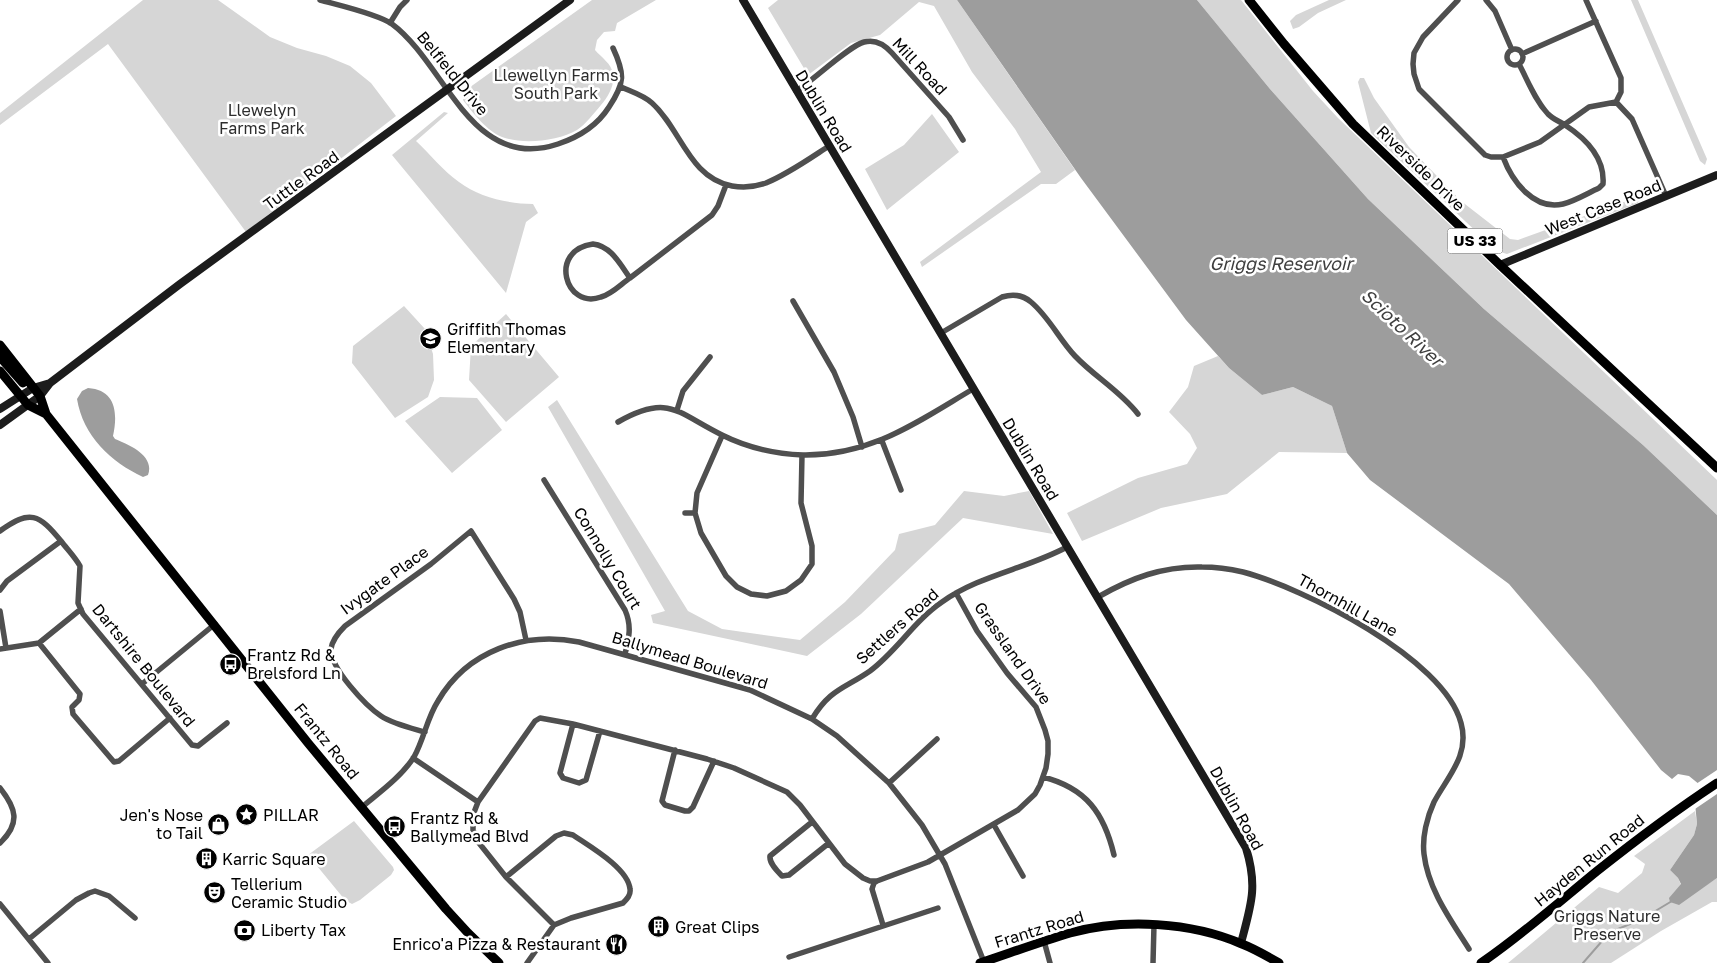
<svg xmlns="http://www.w3.org/2000/svg" width="1717" height="963" viewBox="0 0 1717 963" font-family="'Golos Text',sans-serif">
<style>
.green{fill:#d6d6d6}
.water{fill:#9d9d9d}
.pier{fill:#fff}
.lines{fill:none;stroke-linecap:round;stroke-linejoin:round}
.stream{stroke:#9d9d9d;stroke-width:2}
.minor{stroke:#4f4f4f;stroke-width:5.5}
.secondary{stroke:#1c1c1c;stroke-width:8}
.primary{stroke:#000;stroke-width:9}
.labels{text-anchor:middle;stroke-width:5;stroke-linejoin:round;paint-order:stroke}
.shield{fill:#fff;stroke:#4c4c4c;stroke-width:1}
.shield-label{font-size:15px;font-weight:bold;fill:#000}
.street-label{font-size:16px;fill:#000;stroke:#fff}
.park-label{font-size:16px;fill:#2d2d2d;stroke:#fff}
.poi-label{font-size:16px;fill:#000;stroke:#fff;text-anchor:start}
.water-label{font-size:18px;font-style:italic;fill:#3e3e3e;stroke:#fff}
</style>
<rect width="100%" height="100%" fill="#fff"/>
<path class="green" d="M143,0H218L270,37L297,48L326,56L350,66L371,83L396,116L246,232L108,44L0,125V113Z
M592,0H656L617,23L615,31L604,32L597,40L595,50C601,57 612,64 613,74C615,85 608,97 601,105C594,113 586,124 577,130C558,141 523,145 502,137C487,131 473,113 463,100L466,90Z
M778,0H957L1075,170L1056,184H1041L922,267L920,262L1041,172L1015,129L972,72L934,6L919,2L880,35L851,43L808,75L768,8Z
M1197,0H1241L1313,91L1338,118L1717,480V515L1643,445L1484,309L1368,199L1270,89Z
M1329,0H1346L1318,13L1299,27L1293,29L1290,21L1296,15Z
M1631,0H1638L1707,159L1705,165L1700,161Z
M1360,78H1364L1374,98L1409,147L1461,201L1510,239L1518,240L1640,196L1638,203L1507,254L1497,251L1371,133L1358,82Z
M444,112L448,113L416,141C430,154 443,171 459,182C479,197 508,204 533,204L538,213L526,222L506,293L392,155Z
M932,114L959,152L887,210L865,169L904,145Z
M404,306L425,329L433,354L434,380L428,397L395,418L352,363L353,346Z
M506,314L559,377L506,422L469,380L471,346Z
M1218,356L1229,368L1262,395L1293,387L1332,406L1347,453L1279,452L1227,494L1161,508L1082,541L1067,513L1138,478L1187,464L1197,448L1190,434L1169,412L1188,387L1194,366Z
M440,397L477,398L502,430L452,473L405,421Z
M557,400L688,611L722,629L800,640L845,602L895,550L899,534L935,525L964,491L1004,496L1029,491L1053,534L963,518L861,614L807,656L653,623L651,615L665,611L548,407Z
M1695,811L1697,824L1694,835L1670,870L1678,878L1681,885L1699,890L1717,878V902H1712L1661,931L1611,963H1508L1599,887L1618,893L1642,873L1645,864L1634,856Z
M354,821L393,867L394,870L391,875L360,900L352,904L345,900L308,855Z"/>
<path class="water" d="M957,0H1197L1270,89L1368,199L1484,309L1643,445L1717,515V878L1679,905L1670,902L1669,898L1681,884L1678,878L1670,870L1694,835L1697,824L1695,803L1705,789L1689,776L1678,774L1672,779L1661,770L1591,680L1509,584L1370,480L1347,453L1332,406L1293,387L1262,395L1229,368L1186,320L1081,178Z
M88,388C116,390 118,413 113,436L115,439C130,445 155,456 148,475L143,477C111,462 83,436 77,399L82,391Z"/>
<path class="pier" d="M1717,770V794L1692,811L1693,803L1702,789L1696,784Z"/>
<g class="lines">
<path class="stream" d="M1583,963L1603,940L1618,929L1642,919L1672,901"/>
<path class="minor" d="M320,0C338,5 378,14 392,24C446,64 471,173 558,144C579,137 597,126 609,107C625,83 625,74 613,48
M1458,0L1423,37L1414,53L1413,64L1414,74L1419,89L1485,155L1491,157H1503L1540,142L1589,107L1616,102L1632,119L1666,196
M1486,0L1495,11L1512,50
M1586,0L1621,78V92L1616,102
M390,23L400,7L407,0
M1507 57a8 8 0 1 1 16 0a8 8 0 1 1-16 0Z
M1522,54L1596,21
M621,87C632,92 643,95 652,103C681,129 689,178 732,186C744,188 755,187 766,183C788,174 809,159 829,146
M796,91C814,80 847,47 864,42C875,39 885,45 892,53L949,117L963,140
M1503,157C1512,181 1534,211 1563,204C1575,201 1588,193 1599,188L1603,184C1605,158 1585,138 1565,125C1559,121 1553,119 1548,114C1535,100 1528,81 1519,64
M593,244C611,246 620,264 630,278C621,284 612,294 601,297C565,310 548,250 593,244Z
M630,278L712,215L718,206L726,185
M793,301L834,372L853,417L862,447
M941,333L1002,297C1012,294 1023,295 1031,302C1049,317 1059,339 1075,356C1095,377 1120,391 1138,414
M677,410L683,391L710,357
M618,422C669,393 677,413 722,435C746,447 776,454 803,455C871,456 917,422 973,389
M722,436L697,493L695,513L701,533L726,576L737,587L751,594L767,596L786,591L801,580L812,564V546L801,503L802,455
M882,441L901,490
M544,480L625,610C632,626 629,638 625,654
M685,513H695
M0,531C30,509 39,514 61,541C67,549 75,557 80,566L78,603L83,614L192,745L198,746L227,723
M0,590L7,581L61,541
M1098,597C1131,578 1163,566 1202,567C1215,567 1230,569 1243,572C1303,588 1444,658 1461,723C1470,755 1448,776 1434,802C1427,817 1422,837 1424,854C1428,889 1450,919 1469,949
M0,611L6,648
M39,643L80,694L79,700L72,707L73,714L114,762L119,761L170,718
M0,649L39,643L81,609
M142,684L215,624
M812,719C830,689 844,689 870,671C897,651 914,621 942,602C980,575 1026,569 1067,547
M573,724L560,773L563,778L579,783L586,780L600,731
M425,732C411,728 393,724 381,716C366,706 330,668 331,649C332,640 339,632 345,626L431,564L471,531L514,599L520,612L526,640
M675,750L662,801L665,805L685,811H689L693,807L714,761
M413,758L478,802
M1043,777C1086,788 1104,813 1114,855
M889,783L937,739
M0,788C16,808 21,823 0,843
M362,807C380,792 401,777 414,757C424,739 427,718 438,701C467,651 524,631 579,642L750,690L812,719L837,736L889,783L922,825L945,864L984,962
M812,822L770,856C769,863 777,871 782,876L789,875L829,843
M994,825L1023,876
M506,877L556,836L564,833L573,835C589,846 628,868 630,889C631,895 627,899 623,903L571,918L554,925L527,963
M877,881L874,883L872,889L883,925
M0,904L48,963
M554,925L506,877L479,843L473,830V815L478,802L535,721L540,718L573,724L707,759L734,768L787,792L800,805L845,864L863,878L870,881H877L928,862L1018,810L1035,794L1040,785L1046,768L1048,754V741L1045,730L1036,707L1007,673L977,631L956,593
M29,939L76,900L89,893L95,891L109,896L135,918
M1044,941L1050,963
M789,957L938,908
M1153,963L1154,925"/>
<path class="secondary" d="M743,0L1246,848C1258,887 1251,905 1241,943
M1500,265L1717,175
M0,409L33,388L50,383
M0,425L40,396L50,383L180,284L570,0"/>
<path class="primary" d="M1249,0L1284,44L1353,124L1500,265L1717,468
M0,345L40,396L46,414L308,743L446,909L468,933L499,963
M0,357L23,383
M0,371L28,405L46,414
M980,963C1010,953 1040,942 1070,933C1124,918 1191,922 1242,944C1255,949 1267,956 1279,963
M1481,963C1522,935 1559,902 1597,871C1636,840 1676,810 1717,783"/>
</g>
<defs>
<symbol id="school-disc" viewBox="-11 -11 22 22"><circle r="9.5" fill="#000" stroke="#fff"/><path d="M0-5L7-2L0 1L-7-2ZM-4 1L0 2.5L4 1V4Q0 6-4 4Z" fill="#fff"/></symbol>
<symbol id="bus-disc" viewBox="-11 -11 22 22"><circle r="9.5" fill="#000" stroke="#fff"/><path d="M-5-6H5V4H4V6H2V4H-2V6H-4V4H-5ZM-3.5-4V0h7V-4ZM-3.5 1.2v1.5H-2V1.2ZM2 1.2v1.5H3.5V1.2Z" fill="#fff"/></symbol>
<symbol id="sight-disc" viewBox="-11 -11 22 22"><circle r="9.5" fill="#000" stroke="#fff"/><path d="M0-6L1.8-2.2L6-1.7L2.9 1.2L3.7 5.4L0 3.3L-3.7 5.4L-2.9 1.2L-6-1.7L-1.8-2.2Z" fill="#fff"/></symbol>
<symbol id="shop-disc" viewBox="-11 -11 22 22"><circle r="9.5" fill="#000" stroke="#fff"/><path d="M-5-2.5h2.3a2.7 3.5 0 0 1 5.4 0H5L5.5 6h-11ZM-1.5-2.5h3a1.5 2.3 0 0 0-3 0Z" fill="#fff"/></symbol>
<symbol id="building-disc" viewBox="-11 -11 22 22"><circle r="9.5" fill="#000" stroke="#fff"/><path d="M-4-6H4V6H1V3H-1V6H-4ZM-2.5-4.3h1.7v1.8h-1.7ZM.8-4.3h1.7v1.8H.8ZM-2.5-1h1.7V.8h-1.7ZM.8-1h1.7V.8H.8Z" fill="#fff"/></symbol>
<symbol id="theatre-disc" viewBox="-11 -11 22 22"><circle r="9.5" fill="#000" stroke="#fff"/><path d="M-5-5.5Q0-4 5-5.5V0Q5 5 0 6Q-5 5-5 0ZM-3.3-2.5H-1v1.5H-3.3ZM1-2.5H3.3v1.5H1ZM-2.8 1Q0 5.5 2.8 1Z" fill="#fff"/></symbol>
<symbol id="bank-disc" viewBox="-11 -11 22 22"><circle r="9.5" fill="#000" stroke="#fff"/><path d="M-6-4H6V4H-6ZM0-2.3a2.3 2.3 0 1 0 0 4.6a2.3 2.3 0 1 0 0-4.6Z" fill="#fff"/></symbol>
<symbol id="restaurant-disc" viewBox="-11 -11 22 22"><circle r="9.5" fill="#000" stroke="#fff"/><path d="M-5-6h1v4h1v-4h1v4h1v-4h1v5L-1.5 .5V6h-2V.5L-5-1ZM5-6V6H3V1.5H1.5Q1.5-4 5-6Z" fill="#fff"/></symbol>
</defs>
<g fill-rule="evenodd">
<use href="#school-disc" x="418" y="326" width="25" height="25"/>
<use href="#bus-disc" x="218" y="652" width="25" height="25"/>
<use href="#sight-disc" x="234" y="802" width="25" height="25"/>
<use href="#shop-disc" x="206" y="812" width="25" height="25"/>
<use href="#bus-disc" x="382" y="814" width="25" height="25"/>
<use href="#building-disc" x="194" y="846" width="25" height="25"/>
<use href="#theatre-disc" x="202" y="880" width="25" height="25"/>
<use href="#building-disc" x="646" y="914" width="25" height="25"/>
<use href="#bank-disc" x="232" y="918" width="25" height="25"/>
<use href="#restaurant-disc" x="604" y="932" width="25" height="25"/>
</g>
<g class="labels">
<rect class="shield" x="1447.5" y="228.5" width="55" height="25" rx="4"/>
<g class="shield-label">
<text x="1475" y="246">US 33</text>
</g>
<g class="street-label">
<text transform="translate(920 66) rotate(47)" y="6">Mill Road</text>
<text transform="translate(453 73) rotate(51)" y="6">Belfield Drive</text>
<text transform="translate(824 111) rotate(59)" y="6">Dublin Road</text>
<text transform="translate(1421 168) rotate(44)" y="6">Riverside Drive</text>
<text transform="translate(301 180) rotate(-36)" y="6">Tuttle Road</text>
<text transform="translate(1603 207) rotate(-22)" y="6">West Case Road</text>
<text transform="translate(1031 459) rotate(59)" y="6">Dublin Road</text>
<text transform="translate(608 558) rotate(59)" y="6">Connolly Court</text>
<text transform="translate(384 580) rotate(-36)" y="6">Ivygate Place</text>
<text transform="translate(1348 605) rotate(29)" y="6">Thornhill Lane</text>
<text transform="translate(897 626) rotate(-42)" y="6">Settlers Road</text>
<text transform="translate(1013 653) rotate(55)" y="6">Grassland Drive</text>
<text transform="translate(690 660) rotate(17)" y="6">Ballymead Boulevard</text>
<text transform="translate(144 665) rotate(51)" y="6">Dartshire Boulevard</text>
<text transform="translate(327 741) rotate(51)" y="6">Frantz Road</text>
<text transform="translate(1237 808) rotate(61)" y="6">Dublin Road</text>
<text transform="translate(1589 860) rotate(-39)" y="6">Hayden Run Road</text>
<text transform="translate(1039 929) rotate(-17)" y="6">Frantz Road</text>
</g>
<g class="park-label">
<text x="556" y="81">Llewellyn Farms<tspan x="556" dy="18">South Park</tspan></text>
<text x="262" y="116">Llewelyn<tspan x="262" dy="18">Farms Park</tspan></text>
<text x="1607" y="922">Griggs Nature<tspan x="1607" dy="18">Preserve</tspan></text>
</g>
<g class="poi-label">
<text x="447" y="335">Griffith Thomas<tspan x="447" dy="18">Elementary</tspan></text>
<text x="247" y="661">Frantz Rd &amp;<tspan x="247" dy="18">Brelsford Ln</tspan></text>
<text x="203" y="821" text-anchor="end">Jen's Nose<tspan x="203" dy="18">to Tail</tspan></text>
<text x="263" y="821">PILLAR</text>
<text x="410" y="824">Frantz Rd &amp;<tspan x="410" dy="18">Ballymead Blvd</tspan></text>
<text x="222" y="865">Karric Square</text>
<text x="231" y="890">Tellerium<tspan x="231" dy="18">Ceramic Studio</tspan></text>
<text x="675" y="933">Great Clips</text>
<text x="261" y="936">Liberty Tax</text>
<text x="601" y="950" text-anchor="end">Enrico'a Pizza &amp; Restaurant</text>
</g>
<g class="water-label">
<text x="1281" y="270">Griggs Reservoir</text>
<text transform="translate(1402 328) rotate(43)" y="6">Scioto River</text>
</g>
</g>
</svg>
